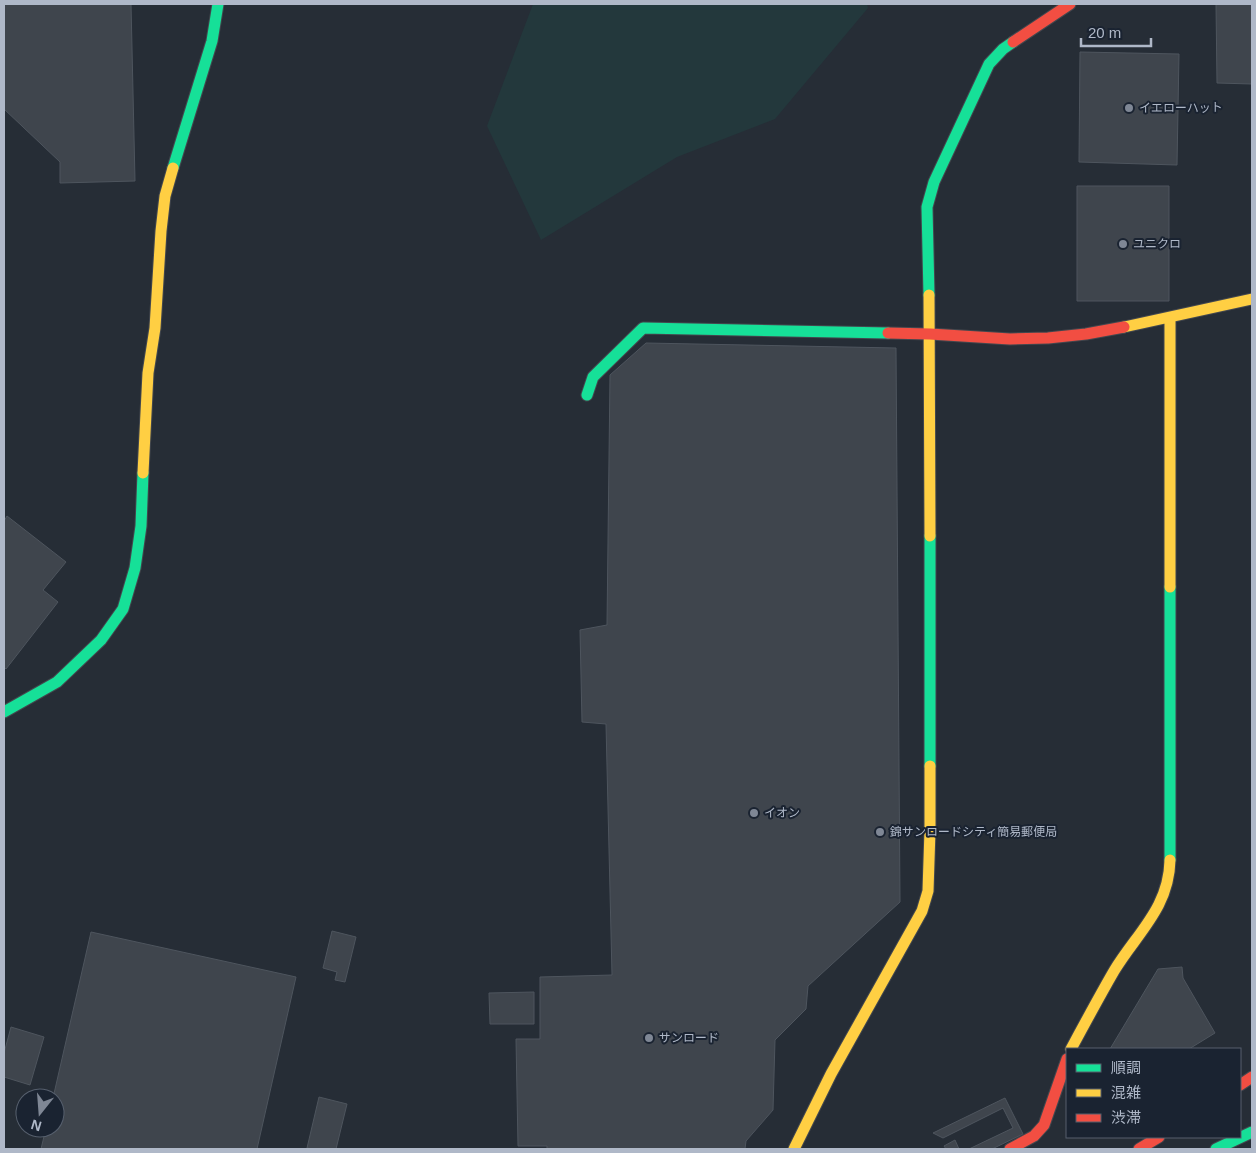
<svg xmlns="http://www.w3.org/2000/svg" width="1256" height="1153" viewBox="0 0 1256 1153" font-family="Arial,'Noto Sans JP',sans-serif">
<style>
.green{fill:#23383c}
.building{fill:#3f454d;stroke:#4e555e}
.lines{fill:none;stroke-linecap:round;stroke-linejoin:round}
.fast-casing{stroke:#43474e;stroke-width:13}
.slow-casing{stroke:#43474e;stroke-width:13}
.jam-casing{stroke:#43474e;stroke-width:13}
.fast{stroke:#16e098;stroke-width:11}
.slow{stroke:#ffcf43;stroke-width:11}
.jam{stroke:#f24e42;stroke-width:11}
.poi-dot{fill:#7f8795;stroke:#1a2331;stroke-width:2}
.labels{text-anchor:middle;stroke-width:4;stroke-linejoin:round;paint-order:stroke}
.poi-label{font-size:12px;fill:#afb8c8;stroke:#1a2331;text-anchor:start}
</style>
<rect width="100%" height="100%" fill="#262d36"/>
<path class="green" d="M533,4H867L868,8L775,119L677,157L541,240L487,126Z"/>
<path class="building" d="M4,4H131L135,181L60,183V162L4,109Z
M1216,4H1252V84L1217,83Z
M1080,52L1179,54L1177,165L1079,162Z
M1077,186H1169V301H1077Z
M646,343L896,348L900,902L808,986L806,1009L775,1040L773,1110L746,1141L745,1149H547V1146H518L516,1039H540V977L612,975L606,724L582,722L580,630L607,625L610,375Z
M7,516L66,562L43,590L58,602L6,669L4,667V521Z
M332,931L356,937L345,982L335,980L337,972L323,968Z
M91,932L296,977L257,1149H41L46,1128H55V1098H53Z
M1182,967L1183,978L1215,1033L1189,1049H1110L1158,969Z
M534,992V1024H490L489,993Z
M11,1027L44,1037L30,1085L4,1077V1053Z
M319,1097L347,1104L336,1149H313L307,1148Z
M1005,1098L1023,1134L992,1149H969L1013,1128L1003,1108L943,1138L933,1133Z
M955,1140L959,1149H946L944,1146Z"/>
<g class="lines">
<defs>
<path id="fast" d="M173,168L212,41L218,4
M929,295L927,207L934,182L989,64L1003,49L1013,42
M587,395L593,377L643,328L888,333
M930,536V766
M1170,587V860
M4,712L57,682L101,640L123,609L135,568L141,526L143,473
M1216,1149L1252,1132"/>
<path id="slow" d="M929,295L930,536
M1170,317V587
M1124,327L1252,299
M143,473L148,373L155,328L161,231L165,196L173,168
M1071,1049C1085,1023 1099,997 1114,971C1137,933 1169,908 1170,860
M794,1149L831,1074L922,911L928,891L930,830V766"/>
<path id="jam" d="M1013,42L1070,4
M888,333L930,334L1010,339L1048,338L1086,334L1124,327
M1240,1085L1252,1077
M1010,1149L1034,1136L1044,1125L1067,1059
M1139,1149L1159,1137"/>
</defs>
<use href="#fast" class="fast-casing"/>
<use href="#slow" class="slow-casing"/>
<use href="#jam" class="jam-casing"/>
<use href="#fast" class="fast"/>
<use href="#slow" class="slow"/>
<use href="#jam" class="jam"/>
</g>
<g class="poi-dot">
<circle cx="1129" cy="108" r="5"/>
<circle cx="1123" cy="244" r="5"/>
<circle cx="754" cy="813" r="5"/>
<circle cx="880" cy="832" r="5"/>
<circle cx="649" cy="1038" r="5"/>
</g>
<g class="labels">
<g class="poi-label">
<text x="1139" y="112">イエローハット</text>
<text x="1133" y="248">ユニクロ</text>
<text x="764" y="817">イオン</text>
<text x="890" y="836">錦サンロードシティ簡易郵便局</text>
<text x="659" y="1042">サンロード</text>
</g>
</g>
<rect width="1256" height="1153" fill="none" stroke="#afb8c8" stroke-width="10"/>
<rect x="1066" y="1048" width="175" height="90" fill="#1a2331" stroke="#565f6d"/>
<rect x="1076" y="1064" width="25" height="8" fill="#16e098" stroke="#565f6d"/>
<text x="1111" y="1073" font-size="15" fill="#afb8c8">順調</text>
<rect x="1076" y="1089" width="25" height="8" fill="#ffcf43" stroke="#565f6d"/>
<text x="1111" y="1098" font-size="15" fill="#afb8c8">混雑</text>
<rect x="1076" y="1114" width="25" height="8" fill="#f24e42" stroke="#565f6d"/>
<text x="1111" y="1123" font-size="15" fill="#afb8c8">渋滞</text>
<g transform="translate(40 1113) rotate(197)"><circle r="24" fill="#1a2331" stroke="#565f6d"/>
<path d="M0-4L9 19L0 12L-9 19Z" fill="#7f8795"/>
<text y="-8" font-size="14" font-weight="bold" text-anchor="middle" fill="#afb8c8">N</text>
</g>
<path d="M1081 38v8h70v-8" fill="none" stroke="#afb8c8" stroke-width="2.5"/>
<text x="1088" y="38" font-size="15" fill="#afb8c8" stroke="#1a2331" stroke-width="4" paint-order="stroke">20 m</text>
</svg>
